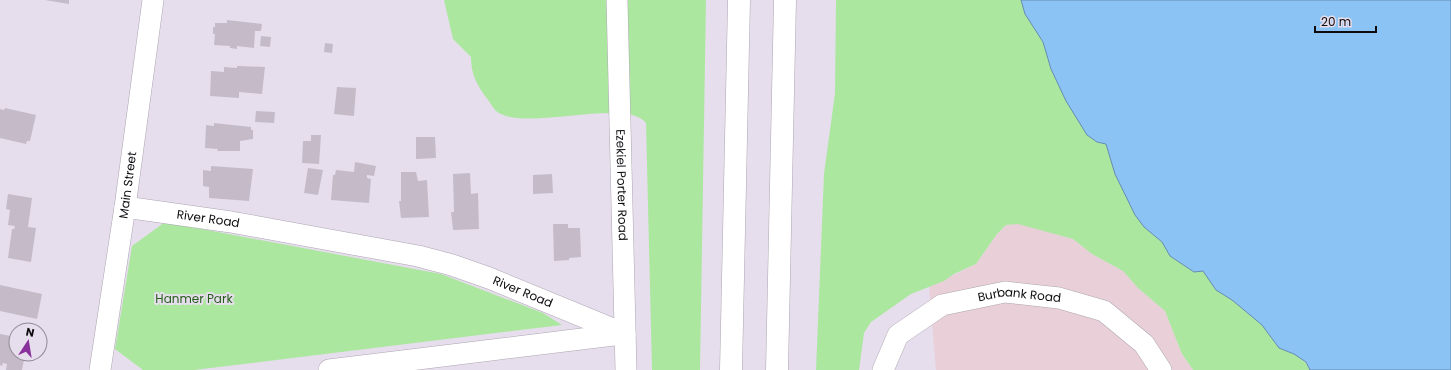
<svg xmlns="http://www.w3.org/2000/svg" width="1451" height="370" viewBox="0 0 1451 370" font-family="Poppins,sans-serif">
<style>
.industrial{fill:#e9d0d8}
.green{fill:#ace7a0}
.water{fill:#8ac3f4;stroke:#658caf}
.building{fill:#c5bbc8}
.lines{fill:none;stroke-linecap:round;stroke-linejoin:round}
.minor-casing{stroke:#ada5b2;stroke-width:22}
.highway-casing{stroke:#ada5b2;stroke-width:23}
.minor{stroke:#fff;stroke-width:21}
.highway{stroke:#fff;stroke-width:22}
.labels{text-anchor:middle;stroke-width:4;stroke-linejoin:round;paint-order:stroke}
.street-label{font-size:12px;fill:#0e0b0f;stroke:#e6deec}
.park-label{font-size:12px;fill:#265e1a;stroke:#e6deec}
</style>
<rect width="100%" height="100%" fill="#e6deec"/>
<path class="industrial" d="M1018,223L1073,239L1092,254L1123,271L1138,288L1165,311L1182,354L1193,370H936L929,287L976,264L997,234L1006,225Z"/>
<path class="green" d="M444,0H706L700,370H652L646,123C626,97 523,133 496,111C492,107 489,100 485,96C476,83 471,73 471,57L453,39Z
M836,0H1021L1025,14L1043,42L1051,69L1066,101L1097,142L1106,144L1115,174L1135,215L1144,227L1162,242L1170,256L1194,272L1203,271L1216,290L1232,300L1262,325L1279,348L1294,354L1306,363L1310,370H1193L1182,354L1165,311L1138,288L1123,271L1092,254L1073,239L1018,224L1006,225L997,234L976,264L954,274L944,281L911,294L871,322L864,333L859,370H816L824,174L835,93Z
M165,222L441,274L543,313L562,325L194,370H143L115,349L132,246Z"/>
<path class="water" d="M1021,0H1451V370H1310L1306,362L1294,354L1279,348L1262,325L1232,300L1216,290L1203,271L1194,272L1170,256L1162,242L1144,227L1135,215L1115,174L1106,144L1097,142L1087,135L1066,101L1051,69L1043,42L1025,14Z"/>
<path class="building" d="M45,0H69V4Z
M227,20L262,24L261,31H255L254,48L237,46V49L230,48V46L214,45L215,34H213V27H215V23H227Z
M261,36L271,37L270,47L260,46Z
M325,43L333,44L332,53L324,52Z
M237,66L265,67L262,94L239,92V98L210,96L211,71L224,72V67L237,68Z
M337,87L356,88L354,116L334,114Z
M5,108L36,115L30,141H27L26,144L0,138V109L4,110Z
M256,111L275,112L274,123L255,122Z
M214,123L251,127V130H253V139L240,141V151H217L218,149L205,148L206,125L214,126Z
M311,135H321L319,164L302,163L303,141H311Z
M416,137H435L436,158L416,159Z
M355,162L376,166L374,176L367,175V178L371,179L369,203L331,200L333,175H335L336,170L354,172Z
M211,166L253,169L249,201L209,198V187L203,186V170L211,171Z
M308,168L323,170L318,195L304,193Z
M401,172H416L418,181L427,180L429,217L401,218L399,201H401Z
M470,173L471,194L478,193L479,229L453,230L451,212H454L453,174Z
M552,174L553,193L533,194V175Z
M8,194L32,198L28,227L36,228L31,262L8,258L12,229H14L15,226L8,225L10,210L6,209Z
M553,224H568V228H580L581,257L569,258V260L554,261Z
M0,285L42,294L37,319L0,311Z
M0,334L16,337V354H25L22,370H6L7,364L3,363L2,366L0,365Z"/>
<g class="lines">
<defs>
<g id="minor">
<path id="s1" d="M617,0L626,370"/>
<path id="s2" d="M125,207L231,222L418,256L452,265L489,278L625,334"/>
<path id="s3" d="M100,370L125,207L153,0"/>
<path d="M329,370L622,334"/>
<path id="s4" d="M883,370L898,335L942,305L1005,292L1059,298L1104,311L1144,344L1161,370"/>
</g>
<path id="highway" d="M731,370L739,0
M777,370L785,0"/>
</defs>
<use href="#minor" class="minor-casing"/>
<use href="#highway" class="highway-casing"/>
<use href="#minor" class="minor"/>
<use href="#highway" class="highway"/>
</g>
<g class="labels">
<g class="street-label">
<text dy="4" stroke="none"><textPath href="#s3" startOffset="187">Main Street</textPath></text>
<text dy="4" stroke="none"><textPath href="#s1" startOffset="185">Ezekiel Porter Road</textPath></text>
<text dy="4" stroke="none"><textPath href="#s2" startOffset="84">River Road</textPath></text>
<text dy="4" stroke="none"><textPath href="#s2" startOffset="408">River Road</textPath></text>
<text dy="4" stroke="none"><textPath href="#s4" startOffset="170">Burbank Road</textPath></text>
</g>
<g class="park-label">
<text x="194" y="303">Hanmer Park</text>
</g>
</g>
<g transform="translate(28 342) rotate(12)"><circle r="19" fill="#e6deec" stroke="#908a94"/>
<path d="M0-3L7 15L0 10L-7 15Z" fill="#8a309c"/>
<text y="-6" font-size="11" font-weight="bold" text-anchor="middle" fill="#0e0b0f">N</text>
</g>
<path d="M1315 26v6h61v-6" fill="none" stroke="#0e0b0f" stroke-width="2"/>
<text x="1321" y="26" font-size="12" fill="#0e0b0f" stroke="#e6deec" stroke-width="3" paint-order="stroke">20 m</text>
</svg>
